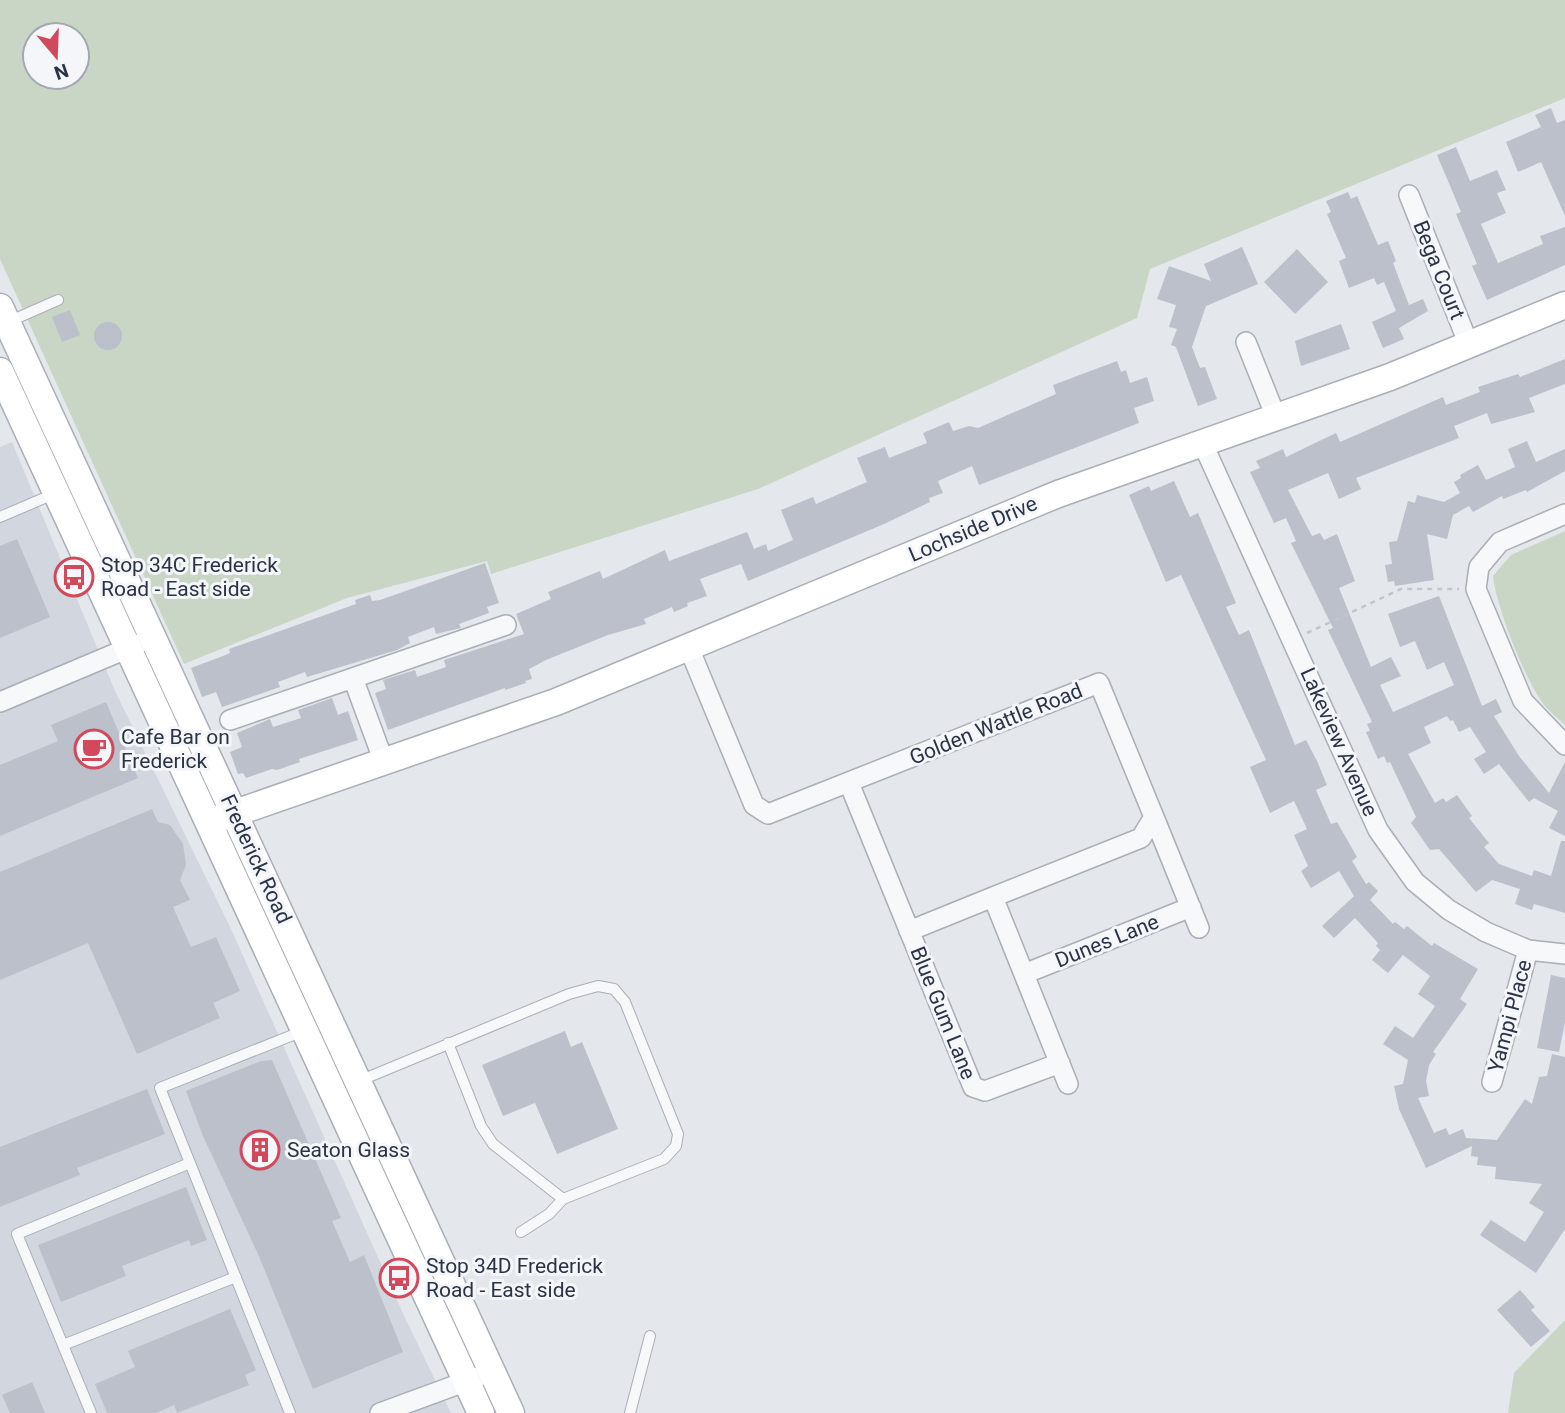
<svg xmlns="http://www.w3.org/2000/svg" width="1565" height="1413" viewBox="0 0 1565 1413" font-family="Roboto,sans-serif">
<style>
.built{fill:#d2d6de}
.green{fill:#c9d6c5;fill-rule:evenodd}
.building{fill:#bbc0ca}
.lines{fill:none;stroke-linecap:round;stroke-linejoin:round}
.lane-casing{stroke:#a9aeb7;stroke-width:12}
.street-casing{stroke:#a9aeb7;stroke-width:22}
.secondary-casing{stroke:#a9aeb7;stroke-width:29}
.path{stroke:#c2c5cb;stroke-width:2.5;stroke-dasharray:5 5;stroke-linecap:butt}
.lane{stroke:#f7f8fa;stroke-width:10}
.street{stroke:#f7f8fa;stroke-width:19}
.secondary{stroke:#fff;stroke-width:26}
.labels{text-anchor:middle;stroke-width:6;stroke-linejoin:round;paint-order:stroke}
.street-label{font-size:21px;fill:#2b3445;stroke:#f4f6f9}
.poi-label{font-size:21px;fill:#2b3445;stroke:#f4f6f9;text-anchor:start}
</style>
<rect width="100%" height="100%" fill="#e4e7ec"/>
<path class="built" d="M12,442L115,691L231,929L406,1320L451,1413H0V447Z"/>
<path class="green" d="M0,0H1565V98L1150,269L1137,318L758,489L491,574L487,561L347,598L184,664L0,259ZM35,35H77V77H35Z
M1565,531V725C1559,719 1551,713 1545,706C1526,683 1496,606 1493,576L1511,555Z
M1565,1320V1413H1508L1514,1373Z"/>
<path class="building" d="M1551,108L1557,123L1565,120V216L1541,162L1518,172L1506,142L1541,127L1535,115Z
M1456,147L1470,181L1497,170L1506,190L1497,193L1506,213L1481,224L1498,263L1543,244L1540,236L1565,227V265L1487,300L1472,266L1477,264L1456,214L1461,212L1437,155Z
M1348,192L1351,199L1357,196L1378,245L1388,241L1396,261L1393,263L1409,305L1423,299L1428,311L1399,328L1404,339L1383,348L1372,322L1396,311L1384,282L1377,285L1374,278L1349,288L1339,261L1346,258L1327,214L1331,212L1326,201Z
M1242,247L1258,284L1206,306L1192,347L1200,368L1205,367L1217,399L1198,406L1176,347L1171,345L1177,329L1169,327L1176,305L1157,299L1169,266L1211,281L1204,264Z
M1297,249L1328,282L1295,314L1264,282Z
M70,310L80,335L62,342L52,317Z
M94 336a14 14 0 1 1 28 0a14 14 0 1 1-28 0Z
M1341,324L1350,349L1301,366L1295,341Z
M1565,359V384L1529,398L1535,412L1491,424L1487,413L1454,426L1459,438L1356,478L1361,489L1339,499L1328,473L1288,490L1312,536L1320,533L1324,540L1337,534L1355,581L1339,588L1371,667L1391,657L1401,676L1380,685L1393,712L1454,685L1444,662L1427,670L1415,641L1400,647L1388,614L1439,596L1482,706L1496,699L1502,712L1494,716L1519,756L1549,793L1565,762V836L1549,828L1558,811L1534,798L1529,802L1499,764L1484,774L1474,759L1486,752L1470,727L1459,732L1453,720L1450,721L1447,716L1424,727L1431,743L1408,754L1435,803L1443,798L1446,802L1457,795L1472,816L1469,818L1489,843L1484,847L1499,864L1532,876L1534,870L1551,876L1561,841H1565V913L1534,904L1532,910L1515,904L1520,889L1492,880L1476,892L1439,849L1430,850L1411,823L1416,817L1390,762L1387,763L1384,756L1378,759L1366,732L1370,731L1367,724L1372,722L1328,630L1333,628L1291,543L1296,541L1286,518L1274,523L1250,472L1260,468L1256,461L1283,449L1286,457L1336,433L1340,442L1443,397L1446,405L1480,392L1478,387L1518,374L1520,377Z
M1117,361L1121,372L1126,370L1130,383L1147,377L1154,401L1134,408L1139,423L979,485L972,466L938,481L943,493L929,498L930,502L884,524L748,581L741,564L700,579L707,596L687,603L688,606L674,612L672,607L644,619L646,624L608,635L546,660L529,669L532,679L525,681L526,683L505,690V688L388,730L375,693L386,689L383,680L415,670L417,677L446,667L444,660L524,634L516,614L551,599L548,592L600,571L603,579L665,550L669,561L747,532L754,549L766,544L768,551L793,540L781,510L813,497L816,504L867,482L857,458L885,447L889,458L927,443L923,433L949,422L953,431L969,426L978,428L1056,394L1053,385Z
M1527,441L1536,462L1565,449V471L1527,492L1526,490L1503,499L1502,496L1473,512L1469,506L1453,515L1447,539L1427,534L1434,580L1395,586L1394,581L1388,582L1385,565L1392,564L1389,542L1397,541L1408,501L1415,503L1417,495L1444,502L1460,493L1454,482L1461,478L1460,475L1478,465L1486,480L1515,467L1508,449Z
M1174,481L1190,517L1198,513L1236,603L1226,607L1239,635L1249,630L1295,745L1306,740L1317,761L1327,785L1316,790L1331,824L1337,822L1357,857L1352,861L1366,884L1369,882L1378,891L1370,900L1393,924L1395,922L1404,929L1407,926L1432,946L1434,943L1478,969L1460,999L1467,1004L1433,1052L1436,1054L1429,1065L1426,1081L1429,1096L1418,1098L1434,1133L1446,1128L1449,1135L1463,1129L1466,1138L1497,1140L1525,1099L1532,1104L1539,1077L1547,1076L1552,1054L1565,1057V1229L1536,1273L1480,1235L1491,1220L1525,1242L1544,1212L1529,1203L1542,1184L1495,1179L1496,1167L1477,1165L1478,1157L1471,1156L1472,1146L1426,1168L1399,1109L1394,1086L1403,1084L1408,1060L1383,1044L1395,1026L1413,1038L1435,1006L1418,994L1430,976L1403,955L1388,973L1372,960L1380,950L1376,946L1378,943L1355,918L1334,938L1322,926L1354,896L1339,871L1311,888L1301,871L1308,866L1294,835L1307,829L1294,801L1270,813L1250,767L1266,760L1181,575L1166,582L1129,495L1149,486L1151,491Z
M17,539L50,617L0,638V546Z
M485,563L499,603L487,607L489,613L459,624L461,628L436,634L434,627L408,637L410,643L397,650L307,677L305,672L278,682L280,687L222,707L216,692L202,697L191,668L223,656L230,653L229,649L356,604L355,600L370,595L372,601L380,600Z
M332,698L338,715L348,711L358,740L299,759L300,762L277,770L272,769L246,778L243,773L238,774L230,752L242,747L237,733L270,719L273,727L301,718L298,710Z
M106,702L138,778L0,836V765L58,741L51,725Z
M152,809L158,822L170,825L183,844L186,865L180,880L190,900L173,907L191,947L216,937L240,991L213,1003L220,1018L137,1054L88,943L0,980V872Z
M1551,975L1565,978V1022L1559,1052L1537,1048Z
M565,1031L571,1047L582,1042L618,1129L557,1154L535,1103L503,1116L482,1065Z
M272,1060L341,1218L332,1221L350,1262L364,1255L403,1352L313,1389L258,1254L203,1136L186,1091L261,1061Z
M147,1089L165,1134L77,1168L80,1175L0,1207V1147Z
M186,1187L207,1240L191,1246L189,1240L122,1266L126,1276L61,1302L38,1245Z
M1520,1290L1535,1307L1531,1310L1550,1331L1531,1347L1497,1310Z
M230,1309L256,1370L245,1375L249,1385L177,1413L174,1405L156,1413H107L95,1384L135,1367L128,1351Z
M32,1382L45,1413H10L2,1395Z"/>
<g class="lines">
<defs>
<path id="lane" d="M8,322L58,300
M0,517L56,493
M359,1081L569,994L598,986L614,989L625,1002L678,1134L676,1146L664,1159L563,1199L493,1144L481,1126L448,1043
M521,1232L549,1214L563,1199
M63,1345L236,1277
M91,1413L17,1234L190,1163
M290,1413L160,1088L303,1031
M630,1413L650,1336"/>
<path id="street" d="M1409,195L1469,345
M1246,342L1276,417
M1202,442L1378,830L1415,882L1449,910L1486,932L1528,950L1565,954
M1565,514L1500,542L1479,567L1476,589L1523,701L1565,745
M689,648L754,805L768,814L1099,683L1154,817L1141,838L993,897L1068,1084
M353,678L506,625
M0,702L138,644
M230,720L353,678L384,762
M849,783L973,1087L985,1091L1060,1063
M1154,817L1199,928
M909,931L993,897
M1024,974L1191,907
M1492,1082L1528,950
M380,1413L478,1377"/>
<path id="secondary" d="M0,307L511,1413
M0,371L481,1413
M209,822L556,702L1058,494L1390,377L1565,305"/>
</defs>
<use href="#lane" class="lane-casing"/>
<use href="#street" class="street-casing"/>
<use href="#secondary" class="secondary-casing"/>
<path class="path" d="M1307,633L1401,589H1459"/>
<use href="#lane" class="lane"/>
<use href="#street" class="street"/>
<use href="#secondary" class="secondary"/>
</g>
<defs>
<symbol id="bus-ring" viewBox="-11 -11 22 22"><circle r="9.5" fill="#f4f6f9" stroke="#d1495b" stroke-width="1.5"/><path d="M-5-6H5V4H4V6H2V4H-2V6H-4V4H-5ZM-3.5-4V0h7V-4ZM-3.5 1.2v1.5H-2V1.2ZM2 1.2v1.5H3.5V1.2Z" fill="#d1495b"/></symbol>
<symbol id="cafe-ring" viewBox="-11 -11 22 22"><circle r="9.5" fill="#f4f6f9" stroke="#d1495b" stroke-width="1.5"/><path d="M-5.5-4.5H6V0H3Q3 3.5 0 3.5H-2.5Q-5.5 3.5-5.5 0ZM3-3.2v2h1.7v-2ZM-6 4.5H4V6H-6Z" fill="#d1495b"/></symbol>
<symbol id="building-ring" viewBox="-11 -11 22 22"><circle r="9.5" fill="#f4f6f9" stroke="#d1495b" stroke-width="1.5"/><path d="M-4-6H4V6H1V3H-1V6H-4ZM-2.5-4.3h1.7v1.8h-1.7ZM.8-4.3h1.7v1.8H.8ZM-2.5-1h1.7V.8h-1.7ZM.8-1h1.7V.8H.8Z" fill="#d1495b"/></symbol>
</defs>
<g fill-rule="evenodd">
<use href="#bus-ring" x="52" y="555" width="44" height="44"/>
<use href="#cafe-ring" x="72" y="727" width="44" height="44"/>
<use href="#building-ring" x="238" y="1128" width="44" height="44"/>
<use href="#bus-ring" x="377" y="1256" width="44" height="44"/>
</g>
<g class="labels">
<g class="street-label">
<text transform="translate(1439 270) rotate(68)" y="7">Bega Court</text>
<text transform="translate(973 529) rotate(-23)" y="7">Lochside Drive</text>
<text transform="translate(996 724) rotate(-22)" y="7">Golden Wattle Road</text>
<text transform="translate(1339 742) rotate(66)" y="7">Lakeview Avenue</text>
<text transform="translate(256 859) rotate(65)" y="7">Frederick Road</text>
<text transform="translate(1107 941) rotate(-22)" y="7">Dunes Lane</text>
<text transform="translate(943 1013) rotate(68)" y="7">Blue Gum Lane</text>
<text transform="translate(1510 1016) rotate(-75)" y="7">Yampi Place</text>
</g>
<g class="poi-label">
<text x="101" y="572">Stop 34C Frederick<tspan x="101" dy="24">Road - East side</tspan></text>
<text x="121" y="744">Cafe Bar on<tspan x="121" dy="24">Frederick</tspan></text>
<text x="287" y="1157">Seaton Glass</text>
<text x="426" y="1273">Stop 34D Frederick<tspan x="426" dy="24">Road - East side</tspan></text>
</g>
</g>
<g transform="translate(56 56) rotate(161)"><circle r="33" fill="#f4f6f9" stroke="#a4a8b1" stroke-width="2"/>
<path d="M0-5L12 26L0 18L-12 26Z" fill="#d1495b"/>
<text y="-10" font-size="19" font-weight="bold" text-anchor="middle" fill="#2b3445">N</text>
</g>
</svg>
